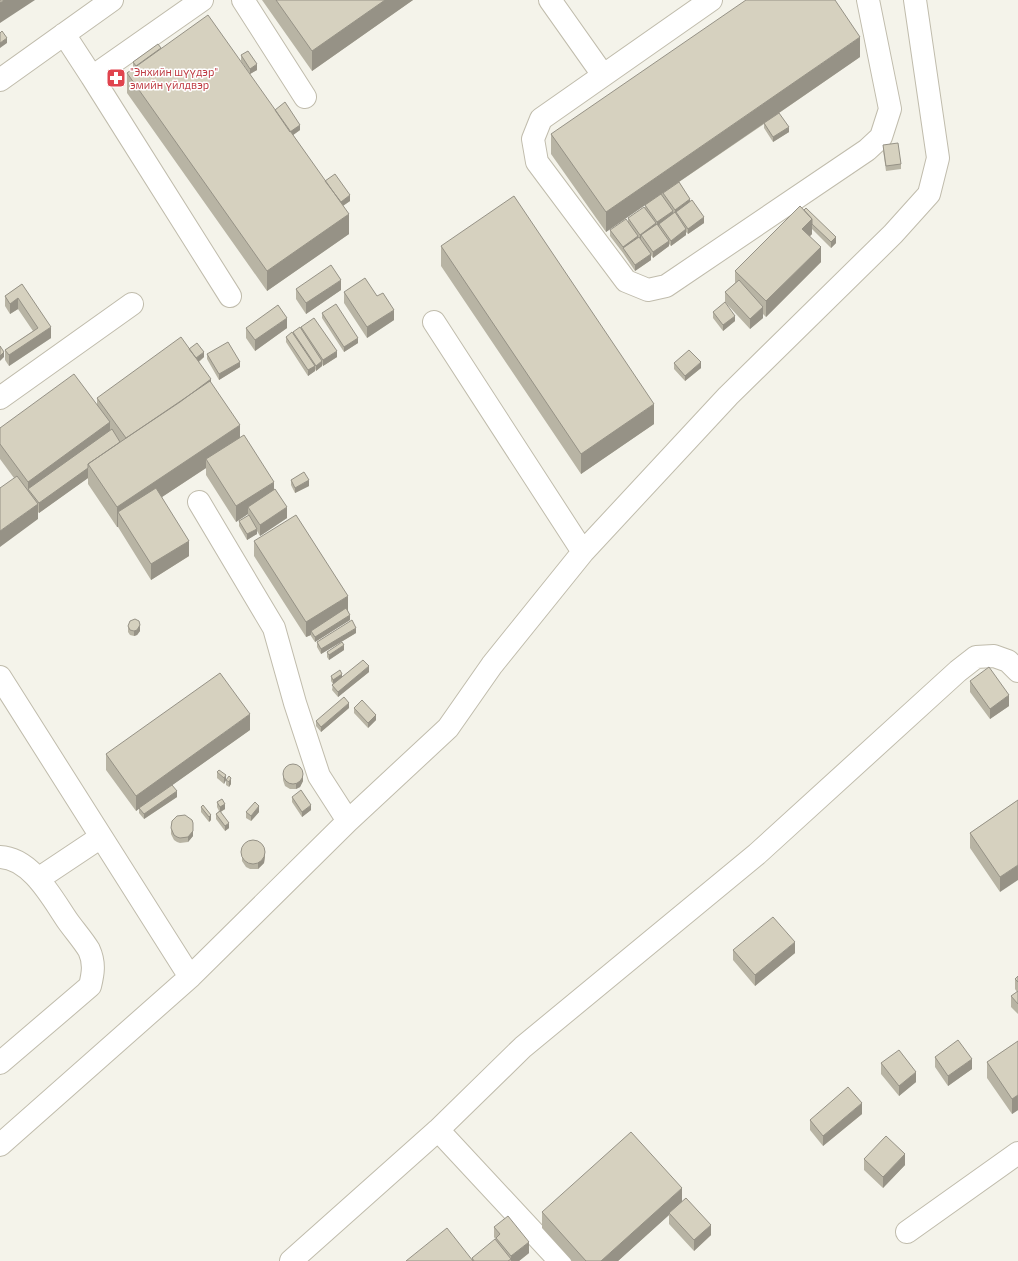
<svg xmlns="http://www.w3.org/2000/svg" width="1018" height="1261" viewBox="0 0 1018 1261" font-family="'Exo 2',sans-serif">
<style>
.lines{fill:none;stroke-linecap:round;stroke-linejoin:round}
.minor-casing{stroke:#c0bcac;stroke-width:24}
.minor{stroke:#fff;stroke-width:22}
.wall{fill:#b8b4a4}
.shaded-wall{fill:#969286}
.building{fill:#d6d1bf;stroke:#969286}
.labels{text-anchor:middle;stroke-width:3;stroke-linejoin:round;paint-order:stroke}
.health-label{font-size:11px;fill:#be3a42;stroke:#fff;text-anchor:start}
</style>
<rect width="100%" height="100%" fill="#f4f3ea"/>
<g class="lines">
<defs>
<path id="minor" d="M243,0L305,97
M550,0L603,75
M711,0L541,119L533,139L537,162L626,281L648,290L666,286L867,150L881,137L890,109L868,0
M64,34L92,77L202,0
M92,77L230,296
M0,80L112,0
M434,322L583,552
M0,398L132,304
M199,502L274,628L295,703L319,776L348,821
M0,677L190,977
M0,857C31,858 52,898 67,920C74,930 83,940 89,950C95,963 93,974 90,986L0,1063
M38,879L101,837
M438,1130L560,1261
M0,1145L190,977L348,821L448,728L492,665L583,552L728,396L893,234L929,194L938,158L915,0
M907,1232L1018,1153
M291,1261L438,1130L523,1047L757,854L958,671L976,657L994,656L1008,661L1018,671"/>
</defs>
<use href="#minor" class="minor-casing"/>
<use href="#minor" class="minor"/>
</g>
<path class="wall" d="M262,0H413L312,71Z
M161,48L275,110L300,130L293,135L325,181L350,201L343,206L349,234L267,291L127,93V73L133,68V62Z
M241,55L257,70L250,74L241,61Z
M860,57L779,113L789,132L773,142L764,128V124L679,182L704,223L688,234L686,232V235L671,246L669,244V246L653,258L641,241V239V240L651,260L635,271L623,253V252V253L610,236V230L628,222V218L645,208V205L606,232L551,154V134Z
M883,145L901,164V169L886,171L883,150Z
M800,206L836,243L831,248L812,229V234L810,236L821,262L766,317L763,314V318L750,329L725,302V292L735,283V271Z
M441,246L654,424L581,474L441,266Z
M22,284L51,338L9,366L5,360V350L33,331L18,309L10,314L5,306V296Z
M296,289L341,290L306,314L296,299Z
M344,292L377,296L394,320L367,338L344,303Z
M713,312L735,321L723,331L713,318Z
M322,313L358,343L344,352L322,318Z
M301,327L337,357L323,366L322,364V366L316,371L315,369V371L308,376L286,342V337L293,334V332L301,329Z
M246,328H287L255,351L246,338Z
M189,349L204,357L199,362L211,383L240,437L274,490L287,518L260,536L257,531V534L247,540L239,526V521L248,516V514L236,522L206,475V468L162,497L189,556L151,580L118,527H117L88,484V478L39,513L38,512V519L14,478L0,459V428L97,404V398Z
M207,354L240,367L219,380L207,359Z
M674,363L701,368L685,381L674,369Z
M291,480L309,486L295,493L291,485Z
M254,541L348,610L350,620L315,642L311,636V635L306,637L254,556Z
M128,626L140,631L137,635L134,636L130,635L128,632Z
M356,633L321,654L317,647V642Z
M344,650L329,660L327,657V652Z
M369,672L338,697L332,690L333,684L331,681V676L342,677Z
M970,681L1009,706L990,719L970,692Z
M349,708L321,732L316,726V721Z
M354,708L376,720L368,728L354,713Z
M250,730L172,785L177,797L144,819L139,813V808L136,811L106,770V754Z
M217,772L226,780L224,784L217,778Z
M283,774L303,781L300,787L296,789H290L285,786L283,780Z
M226,780L231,784L229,787L226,785Z
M292,797L311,810L302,817L292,802Z
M1018,800L1000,892L970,848V833Z
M217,802L225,809L221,812L229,828L225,831L216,819V814L219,811L217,807Z
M201,807L211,815V820L209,822L201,812Z
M246,812H259L251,821L246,818Z
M171,828L193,836L188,842L180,843L177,842L174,840L171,834Z
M242,848L265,856L264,863L258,869H250L246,867L242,861Z
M733,950L795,953L755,986L733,960Z
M1018,976V1014L1011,1007V996L1017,992L1015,989V979Z
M1018,1041V1110L1012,1114L987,1078V1062Z
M935,1057L972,1069L948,1086L935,1067Z
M881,1063L916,1082L899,1096L881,1074Z
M862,1114L823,1146L810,1130V1120Z
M864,1159L905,1165L883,1188L864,1170Z
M682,1202L711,1235L694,1251L669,1224V1215L618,1261H572L542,1228V1212Z
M494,1227L529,1253L519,1261H406L472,1260V1258L496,1240L494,1237Z"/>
<path class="shaded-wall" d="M4,0H35L0,23V3Z
M385,0H413L312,71V51Z
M860,37V57L606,232V212Z
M7,38V43L0,48V43Z
M257,64V70L250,74V69Z
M300,125V130L289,138V132Z
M789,127V132L773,142V137Z
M350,195V201L338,209V204Z
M690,199V204L676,212V215H675V210Z
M673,211V217L659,224V227L657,228V222Z
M349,214V234L267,291V271Z
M704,217V223L688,234V229Z
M812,219V234L802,244V229Z
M656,223V229L641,235V239L640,240V235Z
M686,229V235L671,246V241Z
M638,236V242L623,248V253V247Z
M836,237V243L831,248V242Z
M669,241V246L653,258V252Z
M821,247V262L766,317V301Z
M651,254V260L635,271V265Z
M341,280V290L306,314V303Z
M18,298V309L10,314V304Z
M763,307V318L750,329V319Z
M394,310V320L367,338V327Z
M735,316V321L723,331V325Z
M287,318V328L255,351V340Z
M51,327V338L9,366V355Z
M358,338V343L344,352V347Z
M337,351V357L323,366V360Z
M4,352V357L0,361V356Z
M204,352V357L194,365V360Z
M322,361V366L316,371V366Z
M240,362V367L219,380V374Z
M701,362V368L685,381V376Z
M315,366V371L308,376V370Z
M211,379V394L127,440Z
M654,404V424L581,474V454Z
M110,422V438L28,489V498V482Z
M240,425V445L206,459V468L124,522L118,512V527H117V507Z
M88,468V478L39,513V503Z
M309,480V486L295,493V488Z
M274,482V497L248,507V514L236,522V506Z
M38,504V519L0,547V531Z
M287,507V518L260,536V525Z
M257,529V534L247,540V534Z
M189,541V556L151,580V564Z
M348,596V611L311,631V635L306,637V622Z
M350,615V620L315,642V637Z
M140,625V631L137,635L134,636V631Z
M356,628V633L321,654V649Z
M344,645V650L329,660V655Z
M369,666V672L338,697V692Z
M342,674V680L333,685V680Z
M1009,695V706L990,719V709Z
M349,703V708L321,732V727Z
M250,714V730L136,811V796Z
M376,715V720L368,728V723Z
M226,775V780L224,784V778Z
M303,776V781L300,787L296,789V784Z
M231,778V784L229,787V782Z
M177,791V797L144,819V814Z
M225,804V809L220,812V807Z
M311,805V810L302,817V812Z
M259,806V812L251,821V816Z
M211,815V820L209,822V817Z
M193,823V836L188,842V837Z
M229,823V828L225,831V826Z
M265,850V856L264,863L258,869V863Z
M1018,865V880L1000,892V877Z
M795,942V953L755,986V975Z
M972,1059V1069L948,1086V1076Z
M916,1072V1082L899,1096V1086Z
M1018,1095V1110L1012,1114V1099Z
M862,1103V1114L823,1146V1136Z
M905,1154V1165L883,1188V1177Z
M682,1188V1204L669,1213V1215L618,1261H601Z
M711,1225V1235L694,1251V1240Z
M529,1242V1253L519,1261H511V1256Z"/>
<path class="building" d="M0,0H4L0,3Z
M276,0H385L312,51Z
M746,0H835L860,37L606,212L551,134Z
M208,15L349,214L267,271L127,73Z
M2,31L7,38L0,43V33Z
M158,44L161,48L136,66L133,62Z
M248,51L257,64L250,69L241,55Z
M285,102L300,125L290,132L275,110Z
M779,113L789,127L773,137L764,123Z
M898,143L901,164L886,166L883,145Z
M335,174L350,195L341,202L325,181Z
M679,182L690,199L675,210L663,193Z
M661,194L673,211L657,222L645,205Z
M514,196L654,404L581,454L441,246Z
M692,200L704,217L688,229L676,212Z
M800,206L812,219L802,229L821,247L766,301L735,271Z
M644,207L656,223L640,235L628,218Z
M806,208L836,237L831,242L812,224V219L804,210Z
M675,212L686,229L671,241L659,224Z
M626,219L638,236L623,247L610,230Z
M657,224L669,241L653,252L641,235Z
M639,237L651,254L635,265L623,248Z
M331,265L341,280L306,303L296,289Z
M365,278L377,296L383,293L394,310L367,327L344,292Z
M739,280L763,307L750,319L725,292Z
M22,284L51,327L9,355L5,350L38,328L18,298L10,304L5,296Z
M725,302L735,316L723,325L713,312Z
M336,304L358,338L344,347L322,313Z
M278,305L287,318L255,340L246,328Z
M314,318L337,351L323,360L301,327Z
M300,327L322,361L316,366L293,332Z
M292,332L315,366L308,370L286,337Z
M181,337L211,379L180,402L126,438L97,398Z
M228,342L240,362L219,374L207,354Z
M197,343L204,352L196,358L189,349Z
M0,346L4,352L0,356Z
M689,350L701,362L685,376L674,363Z
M74,374L110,422L28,482L0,444V428Z
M210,381L240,425L117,507L88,464Z
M112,429L120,442L88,464V468L39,503L28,489Z
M244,435L274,482L236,506L206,459Z
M304,472L309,480L295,488L291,480Z
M17,476L38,504L0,531V488Z
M156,488L189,541L151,564L118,512Z
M275,489L287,507L260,525L248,507Z
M249,515L257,529L247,534L239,521Z
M296,515L348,596L306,622L254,541Z
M346,608L350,615L315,637L311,631Z
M135,619L139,621L140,625L137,630L134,631L130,630L128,626L130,621Z
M352,620L356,628L321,649L317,642Z
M342,642L344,645L329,655L327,652Z
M363,660L369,666L338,692L332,685Z
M989,667L1009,695L990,709L970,681Z
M340,670L342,674L333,680L331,676Z
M220,673L250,714L136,796L106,754Z
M344,697L349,703L321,727L316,721Z
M362,700L376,715L368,723L354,708Z
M283 774a10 10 0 1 1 20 0a10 10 0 1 1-20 0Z
M219,770L226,775L224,778L217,772Z
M229,776L231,778L229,782L226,780Z
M172,785L177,791L144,814L139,808Z
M301,790L311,805L302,812L292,797Z
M222,799L225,804L220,807L217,802Z
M1018,800V865L1000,877L970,833Z
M255,802L259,806L251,816L246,812Z
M203,805L211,815L209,817L201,807Z
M220,811L229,823L225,826L216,814Z
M185,815L192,820L193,823V831L188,837L180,838L177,837L174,835L171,828L172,821L177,816Z
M241 852a12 12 0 1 1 24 0a12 12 0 1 1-24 0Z
M773,917L795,942L755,975L733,950Z
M1018,976V982L1015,979Z
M1018,991V1004L1011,996Z
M958,1040L972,1059L948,1076L935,1057Z
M1018,1041V1095L1012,1099L987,1062Z
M899,1050L916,1072L899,1086L881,1063Z
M848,1087L862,1103L823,1136L810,1120Z
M631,1132L682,1188L601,1261H586L542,1212Z
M886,1136L905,1154L883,1177L864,1159Z
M686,1198L711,1225L694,1240L669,1213Z
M508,1216L529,1242L511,1256L496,1238L500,1234L494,1227Z
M447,1228L473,1261H406Z
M495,1239L511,1259L508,1261H474L472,1258Z"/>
<defs>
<symbol id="pharmacy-square" viewBox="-11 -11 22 22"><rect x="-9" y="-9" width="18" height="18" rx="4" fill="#e0444e" stroke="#fff"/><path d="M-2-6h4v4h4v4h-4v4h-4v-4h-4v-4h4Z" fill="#fff"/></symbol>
</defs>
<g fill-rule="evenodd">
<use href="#pharmacy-square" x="105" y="67" width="22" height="22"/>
</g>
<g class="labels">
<g class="health-label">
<text x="130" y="76">"Энхийн шүүдэр"<tspan x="130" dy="13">эмийн үйлдвэр</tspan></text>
</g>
</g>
</svg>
